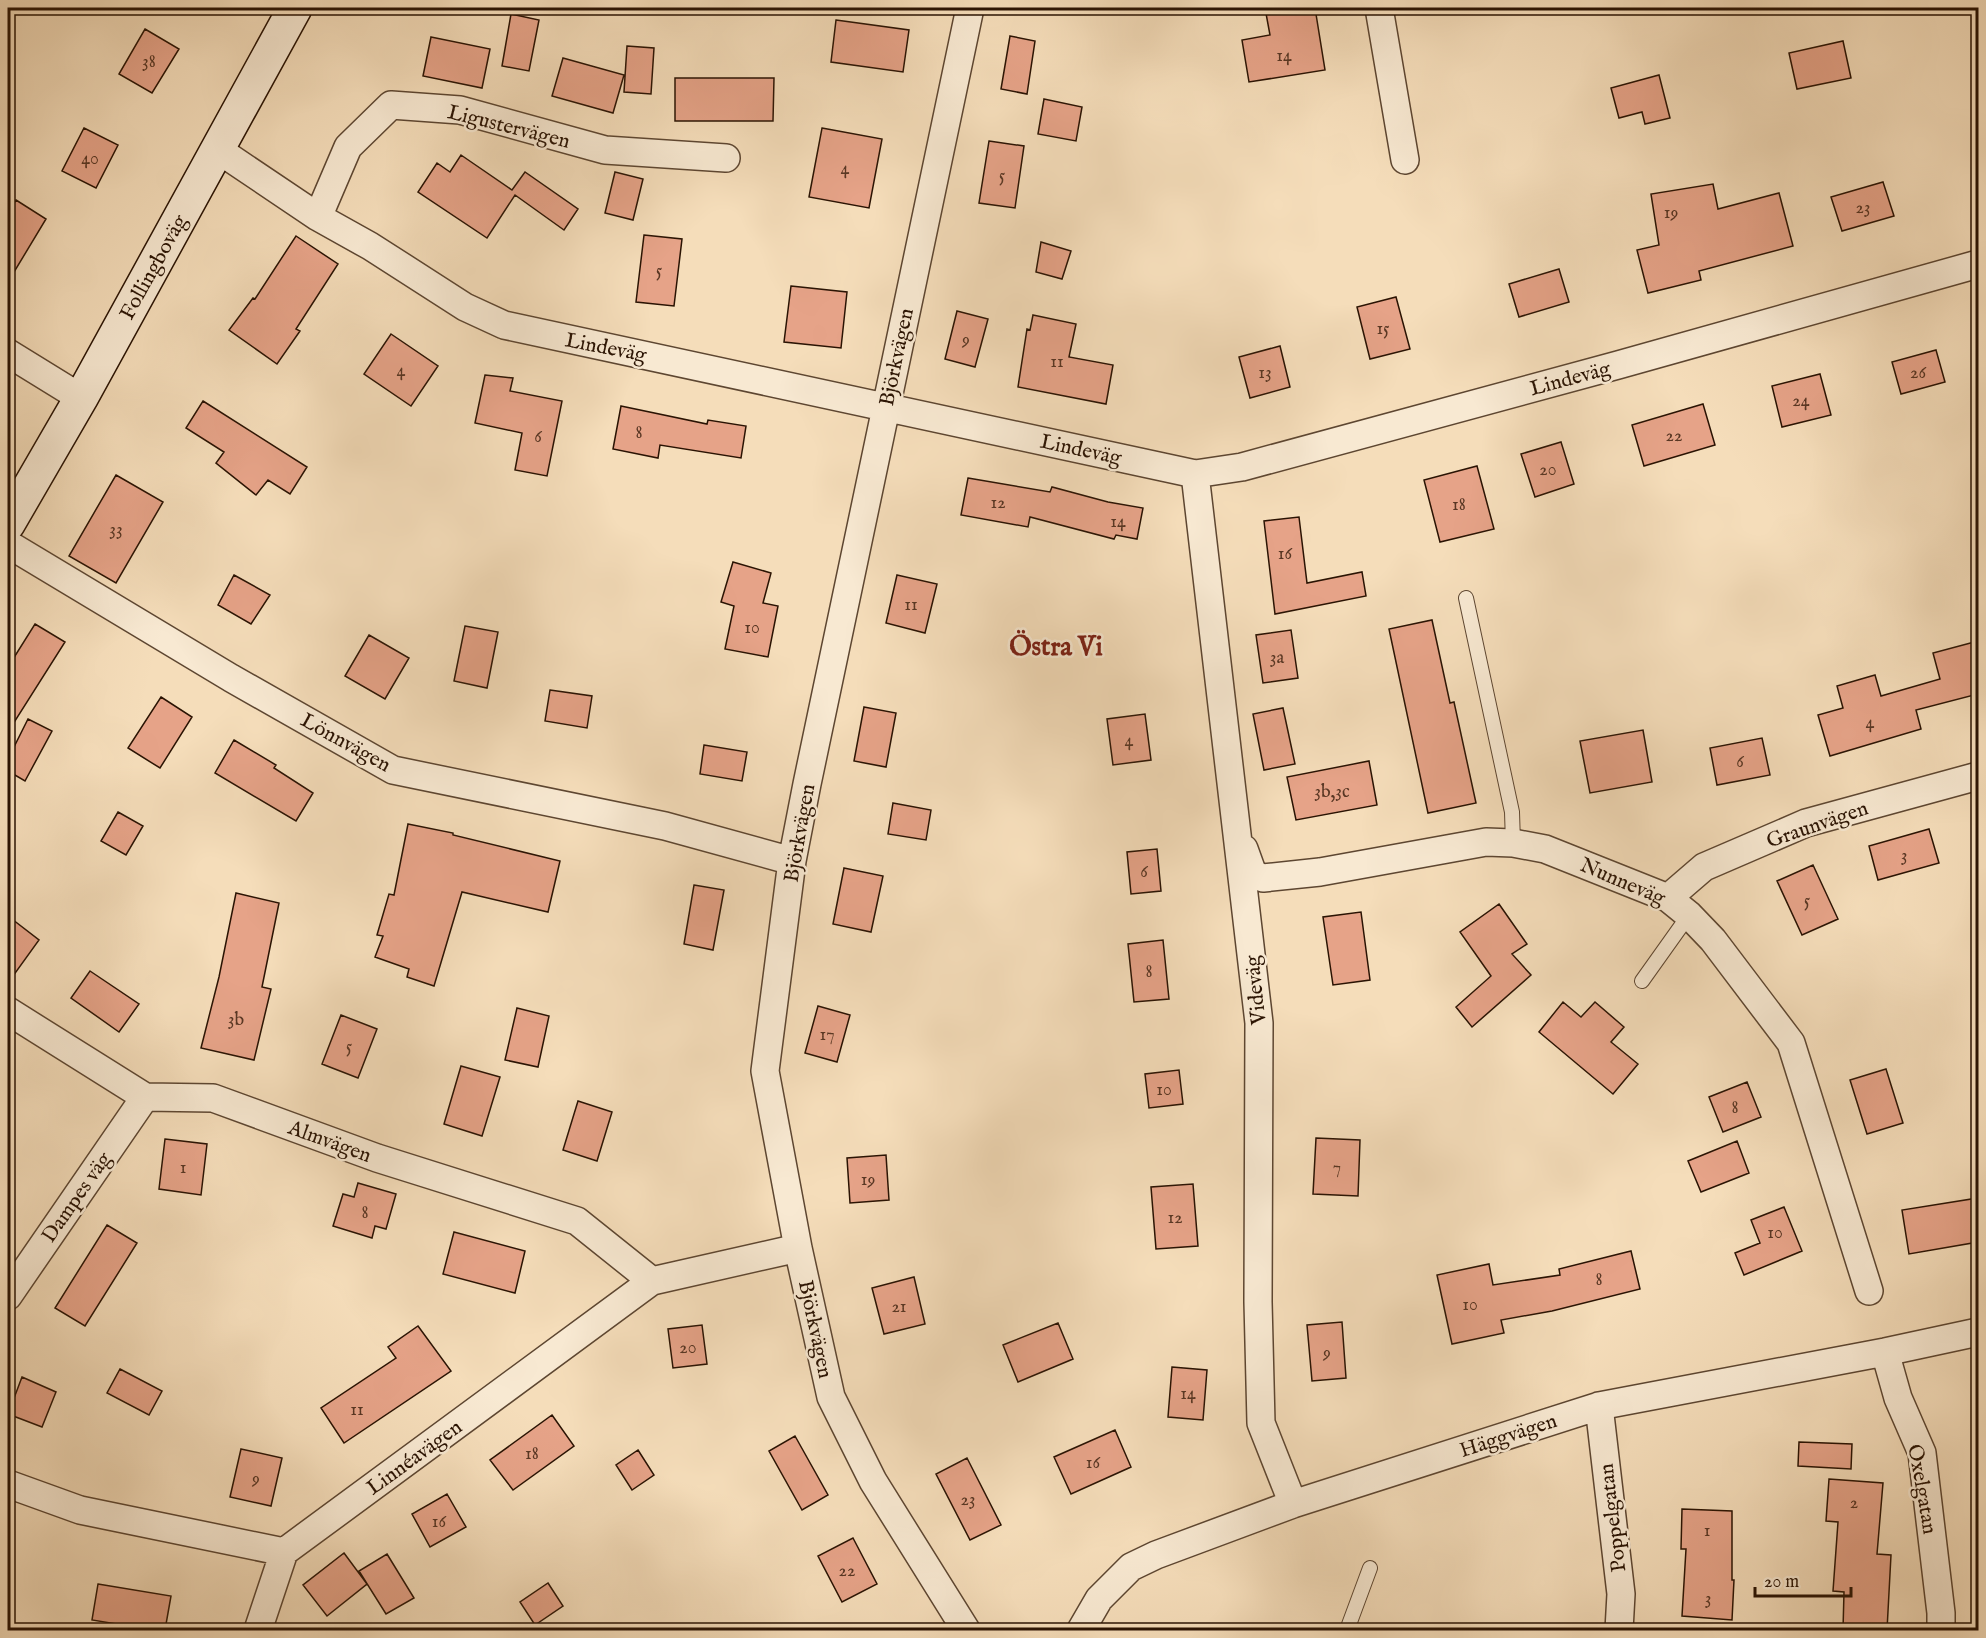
<svg xmlns="http://www.w3.org/2000/svg" width="1986" height="1638" viewBox="0 0 1986 1638" font-family="'IM FELL English',serif">
<style>
.building{fill:#e6a388;stroke:#2a1303;stroke-width:1.5}
.lines{fill:none;stroke-linecap:round;stroke-linejoin:round}
.service-casing{stroke:#5d4631;stroke-width:16}
.minor-casing{stroke:#5d4631;stroke-width:30}
.secondary-casing{stroke:#2a1303;stroke-width:36}
.service{stroke:#f8e9d2;stroke-width:14}
.minor{stroke:#f8e9d2;stroke-width:27}
.secondary{stroke:#f8e9d2;stroke-width:33}
.labels{text-anchor:middle;stroke-width:5;stroke-linejoin:round;paint-order:stroke}
.number-label{font-size:18px;fill:#593724}
.street-label{font-size:21px;fill:#2a1303;stroke:#f8e9d2}
.district-label{font-size:27px;font-weight:bold;fill:#7a1f14;stroke:#f8e9d2}
</style>
<rect width="100%" height="100%" fill="#f5ddba"/>
<filter id="stains"><feTurbulence type="fractalNoise" baseFrequency=".00333" numOctaves="4"/><feColorMatrix values="0 0 0 0 .2 0 0 0 0 .09 0 0 0 0 .02 0 0 0 .5 -.17"/></filter>
<radialGradient id="worn" r=".72"><stop offset=".6" stop-color="#630" stop-opacity="0"/><stop offset="1" stop-color="#630" stop-opacity=".3"/></radialGradient>
<path class="building" d="M1265,8H1315L1325,70L1249,82L1242,40L1270,35Z
M511,14L539,20L529,71L502,66Z
M836,20L909,30L903,72L831,62Z
M145,29L179,49L152,93L119,74Z
M1010,36L1035,41L1027,94L1001,89Z
M431,37L490,49L482,88L423,76Z
M1843,41L1851,78L1797,89L1789,53Z
M627,46L654,48L651,94L624,92Z
M563,58L624,75L613,113L552,96Z
M1659,75L1670,118L1645,124L1642,112L1619,118L1611,88Z
M675,78H774L773,121H675Z
M1044,99L1082,107L1076,141L1038,134Z
M84,128L118,145L96,188L62,171Z
M822,128L882,139L869,208L809,197Z
M989,141L1024,146L1015,208L979,203Z
M461,155L512,190L525,172L578,209L564,230L515,195L487,238L418,192L437,163L450,172Z
M615,172L643,179L633,220L605,213Z
M1883,182L1894,216L1842,231L1831,197Z
M1713,184L1718,209L1779,193L1793,246L1699,271L1701,280L1648,293L1637,250L1659,245L1651,194Z
M16,200L46,219L8,282V214Z
M644,235L682,239L674,306L636,302Z
M296,236L338,264L296,329L300,331L277,364L229,330L253,298L255,299Z
M1041,242L1071,251L1062,279L1036,272Z
M1559,269L1569,302L1519,317L1509,284Z
M791,286L847,292L841,348L784,342Z
M1396,297L1410,349L1370,359L1357,307Z
M957,311L988,319L975,367L945,359Z
M1033,315L1076,324L1069,357L1113,365L1106,404L1018,387L1027,329L1030,330Z
M391,334L438,366L411,406L364,374Z
M1280,346L1290,387L1250,398L1239,357Z
M1936,350L1945,382L1901,394L1892,362Z
M1820,374L1831,415L1782,427L1772,386Z
M485,375L513,378L510,391L562,401L547,476L515,470L522,433L475,423Z
M203,401L307,467L290,494L268,480L256,495L216,463L224,452L186,428Z
M1703,404L1715,445L1644,466L1632,425Z
M621,406L707,424L708,420L746,426L741,458L660,445L658,458L613,449Z
M1561,442L1574,484L1535,497L1521,454Z
M1477,466L1494,529L1440,542L1424,480Z
M116,475L163,502L116,583L69,556Z
M968,478L1050,492L1052,487L1108,502L1143,508L1137,539L1116,535L1114,539L1030,517L1028,527L961,515Z
M1299,517L1307,583L1362,572L1366,596L1275,614L1264,521Z
M733,562L771,573L763,603L778,606L768,657L725,649L734,606L721,602Z
M234,575L270,595L251,624L218,605Z
M897,575L937,584L925,633L886,623Z
M1432,620L1450,703L1454,702L1476,803L1428,813L1389,629Z
M35,624L65,642L8,732V667Z
M465,626L498,632L487,688L454,681Z
M1291,630L1298,678L1263,683L1256,635Z
M369,635L409,658L385,699L345,676Z
M1978,641V694L1916,710L1921,729L1830,756L1818,715L1843,708L1837,686L1875,675L1881,696L1940,679L1933,653Z
M550,690L592,696L587,728L545,721Z
M161,697L192,717L160,768L128,748Z
M864,707L896,713L886,767L854,761Z
M1283,708L1295,764L1264,770L1253,714Z
M1145,714L1151,760L1113,765L1107,719Z
M28,719L52,731L25,781L8,771V759Z
M1643,730L1652,782L1590,793L1580,741Z
M1762,738L1770,775L1717,785L1710,748Z
M234,740L276,765L274,768L313,793L296,821L215,773Z
M704,745L747,752L742,781L700,774Z
M1369,761L1377,805L1296,820L1287,777Z
M893,803L931,810L926,840L888,834Z
M118,812L143,826L126,855L101,841Z
M408,824L453,833V835L560,861L548,912L462,892L434,986L407,977L409,969L375,957L383,936L377,935L389,894L394,895Z
M1929,829L1939,863L1878,880L1869,846Z
M1157,849L1161,891L1131,894L1127,852Z
M1813,865L1838,919L1802,935L1777,881Z
M844,868L883,876L871,932L833,924Z
M694,885L724,890L713,950L684,944Z
M236,893L279,903L262,987L271,989L254,1060L201,1048L219,977Z
M1499,904L1527,944L1512,954L1531,975L1472,1027L1456,1007L1491,976L1460,932Z
M1361,912L1370,980L1333,985L1323,917Z
M8,916L39,940L8,983Z
M1163,940L1169,999L1134,1002L1128,944Z
M90,971L139,1004L119,1032L71,998Z
M1563,1002L1581,1017L1595,1002L1624,1027L1611,1042L1638,1064L1613,1094L1539,1032Z
M818,1006L850,1015L837,1062L805,1053Z
M517,1008L549,1016L538,1067L505,1060Z
M341,1015L377,1029L358,1078L322,1064Z
M461,1066L500,1077L482,1136L444,1124Z
M1886,1069L1903,1123L1867,1134L1850,1080Z
M1179,1070L1183,1104L1149,1108L1145,1074Z
M1747,1082L1761,1117L1723,1132L1709,1097Z
M578,1101L612,1112L597,1161L563,1150Z
M1316,1138L1360,1140L1358,1196L1313,1194Z
M165,1139L207,1144L201,1195L159,1189Z
M1737,1141L1749,1173L1701,1192L1688,1161Z
M886,1155L889,1200L850,1203L847,1158Z
M358,1183L396,1194L386,1229L375,1226L372,1238L333,1226L343,1194L354,1197Z
M1193,1184L1198,1246L1156,1249L1151,1187Z
M1978,1198V1242L1909,1254L1902,1210Z
M1784,1207L1802,1251L1744,1275L1735,1253L1760,1243L1751,1220Z
M107,1225L137,1243L85,1326L55,1308Z
M454,1232L525,1251L515,1293L443,1274Z
M1631,1251L1640,1289L1552,1311L1501,1320L1504,1333L1452,1344L1437,1275L1489,1264L1493,1285L1560,1275L1559,1269Z
M914,1277L925,1324L884,1334L872,1288Z
M1342,1322L1346,1378L1312,1381L1307,1325Z
M1058,1323L1073,1359L1018,1382L1003,1345Z
M702,1325L707,1364L673,1368L668,1329Z
M418,1326L451,1371L344,1443L321,1408L396,1358L388,1347Z
M1172,1367L1207,1370L1203,1420L1168,1417Z
M120,1369L162,1391L149,1415L107,1393Z
M22,1377L56,1392L42,1427L8,1414Z
M552,1415L574,1446L513,1490L490,1460Z
M1115,1430L1131,1467L1071,1494L1054,1457Z
M795,1436L828,1495L802,1510L769,1451Z
M1799,1442L1852,1444L1851,1469L1798,1466Z
M241,1449L282,1458L271,1506L230,1497Z
M638,1450L654,1475L632,1490L616,1465Z
M967,1458L1001,1525L970,1540L936,1474Z
M1829,1479L1883,1483L1877,1554L1891,1555L1887,1630H1843L1844,1592L1833,1591L1838,1522L1826,1521Z
M447,1494L466,1527L430,1547L412,1514Z
M1682,1509L1732,1511V1580H1734L1732,1620L1682,1616L1686,1549H1681Z
M853,1538L877,1584L842,1602L818,1556Z
M344,1553L367,1584L327,1616L303,1585Z
M387,1554L414,1598L386,1614L359,1571Z
M548,1583L563,1606L535,1625L520,1602Z
M98,1584L171,1596L165,1630H153L92,1620Z"/>
<g class="lines">
<defs>
<path id="service" d="M1466,598L1512,812L1513,843
M1642,981L1689,915
M1347,1630L1370,1568"/>
<path id="minor" d="M1379,8L1405,160
M217,149L318,217L370,246L465,307L504,325L1195,474L1242,467L1618,365L1978,264
M318,217L348,147L391,105L460,110L605,150L726,158
M8,353L81,398
M1195,474L1259,1023L1258,1302L1261,1423L1293,1504
M8,544L231,678L393,770L665,826L792,861
M1244,849L1253,874L1263,878L1320,872L1486,842L1513,843L1545,849L1668,898L1689,915L1713,940L1791,1043L1869,1291
M1668,898L1704,867L1806,823L1978,776
M8,1011L145,1097L213,1098L377,1158L577,1221L652,1281
M8,1296L145,1097
M1885,1352L1898,1398L1922,1453L1941,1613V1630
M1599,1406L1621,1594L1619,1630
M8,1484L80,1510L284,1552L652,1281L798,1248
M258,1630L284,1552
M966,1630L873,1481L831,1397L798,1248L765,1071L792,861L807,784L970,8
M1081,1630L1099,1599L1131,1567L1156,1555L1293,1504L1599,1406L1885,1352L1978,1332"/>
<path id="secondary" d="M8,524L81,398L295,8"/>
</defs>
<use href="#service" class="service-casing"/>
<use href="#minor" class="minor-casing"/>
<use href="#secondary" class="secondary-casing"/>
<use href="#service" class="service"/>
<use href="#minor" class="minor"/>
<use href="#secondary" class="secondary"/>
</g>
<g class="labels">
<g class="number-label">
<text x="1284" y="61">14</text>
<text x="149" y="67">38</text>
<text x="90" y="164">40</text>
<text x="845" y="174">4</text>
<text x="1002" y="181">5</text>
<text x="1863" y="213">23</text>
<text x="1671" y="218">19</text>
<text x="659" y="276">5</text>
<text x="1383" y="334">15</text>
<text x="966" y="345">9</text>
<text x="1057" y="367">11</text>
<text x="401" y="376">4</text>
<text x="1265" y="378">13</text>
<text x="1918" y="378">26</text>
<text x="1801" y="406">24</text>
<text x="639" y="438">8</text>
<text x="1674" y="441">22</text>
<text x="538" y="442">6</text>
<text x="1548" y="475">20</text>
<text x="998" y="508">12</text>
<text x="1459" y="510">18</text>
<text x="1118" y="527">14</text>
<text x="116" y="535">33</text>
<text x="1285" y="559">16</text>
<text x="911" y="610">11</text>
<text x="752" y="633">10</text>
<text x="1277" y="663">3a</text>
<text x="1870" y="728">4</text>
<text x="1129" y="746">4</text>
<text x="1740" y="767">6</text>
<text x="1332" y="797">3b,3c</text>
<text x="1904" y="861">3</text>
<text x="1144" y="877">6</text>
<text x="1807" y="906">5</text>
<text x="1149" y="977">8</text>
<text x="236" y="1025">3b</text>
<text x="827" y="1040">17</text>
<text x="349" y="1052">5</text>
<text x="1164" y="1095">10</text>
<text x="1735" y="1113">8</text>
<text x="183" y="1173">1</text>
<text x="1337" y="1173">7</text>
<text x="868" y="1185">19</text>
<text x="365" y="1218">8</text>
<text x="1175" y="1223">12</text>
<text x="1775" y="1238">10</text>
<text x="1599" y="1285">8</text>
<text x="1470" y="1310">10</text>
<text x="899" y="1312">21</text>
<text x="688" y="1353">20</text>
<text x="1327" y="1358">9</text>
<text x="1188" y="1399">14</text>
<text x="357" y="1415">11</text>
<text x="532" y="1459">18</text>
<text x="1093" y="1468">16</text>
<text x="256" y="1484">9</text>
<text x="968" y="1505">23</text>
<text x="1854" y="1508">2</text>
<text x="439" y="1527">16</text>
<text x="1707" y="1536">1</text>
<text x="847" y="1576">22</text>
<text x="1708" y="1604">3</text>
</g>
<g class="street-label">
<text transform="translate(509 126) rotate(14)" y="7">Ligustervägen</text>
<text transform="translate(153 267) rotate(-61)" y="7">Follingboväg</text>
<text transform="translate(606 347) rotate(11)" y="7">Lindeväg</text>
<text transform="translate(896 357) rotate(-78)" y="7">Björkvägen</text>
<text transform="translate(1570 378) rotate(-15)" y="7">Lindeväg</text>
<text transform="translate(1081 449) rotate(12)" y="7">Lindeväg</text>
<text transform="translate(346 742) rotate(29)" y="7">Lönnvägen</text>
<text transform="translate(1817 824) rotate(-19)" y="7">Graunvägen</text>
<text transform="translate(799 833) rotate(-80)" y="7">Björkvägen</text>
<text transform="translate(1623 881) rotate(23)" y="7">Nunneväg</text>
<text transform="translate(1255 990) rotate(-96)" y="7">Videväg</text>
<text transform="translate(330 1141) rotate(20)" y="7">Almvägen</text>
<text transform="translate(76 1197) rotate(-55)" y="7">Dampes väg</text>
<text transform="translate(816 1329) rotate(78)" y="7">Björkvägen</text>
<text transform="translate(1508 1435) rotate(-18)" y="7">Häggvägen</text>
<text transform="translate(414 1457) rotate(-36)" y="7">Linnéavägen</text>
<text transform="translate(1923 1489) rotate(80)" y="7">Oxelgatan</text>
<text transform="translate(1612 1518) rotate(-97)" y="7">Poppelgatan</text>
</g>
<g class="district-label">
<text x="1056" y="655">Östra Vi</text>
</g>
</g>
<rect width="1986" height="1638" fill="none" stroke="#f5ddba" stroke-width="30"/>
<rect x="9" y="9" width="1968" height="1620" fill="none" stroke="#2a1303" stroke-width="3"/>
<rect x="15" y="15" width="1956" height="1608" fill="none" stroke="#2a1303" stroke-width="1.5"/>
<path d="M1755 1587v9h96v-9" fill="none" stroke="#2a1303" stroke-width="3"/>
<text x="1764" y="1587" font-size="18" fill="#2a1303" stroke="#f8e9d2" stroke-width="4.5" paint-order="stroke">20 m</text>
<rect width="100%" height="100%" filter="url(#stains)"/>
<rect width="100%" height="100%" fill="url(#worn)"/>
</svg>
